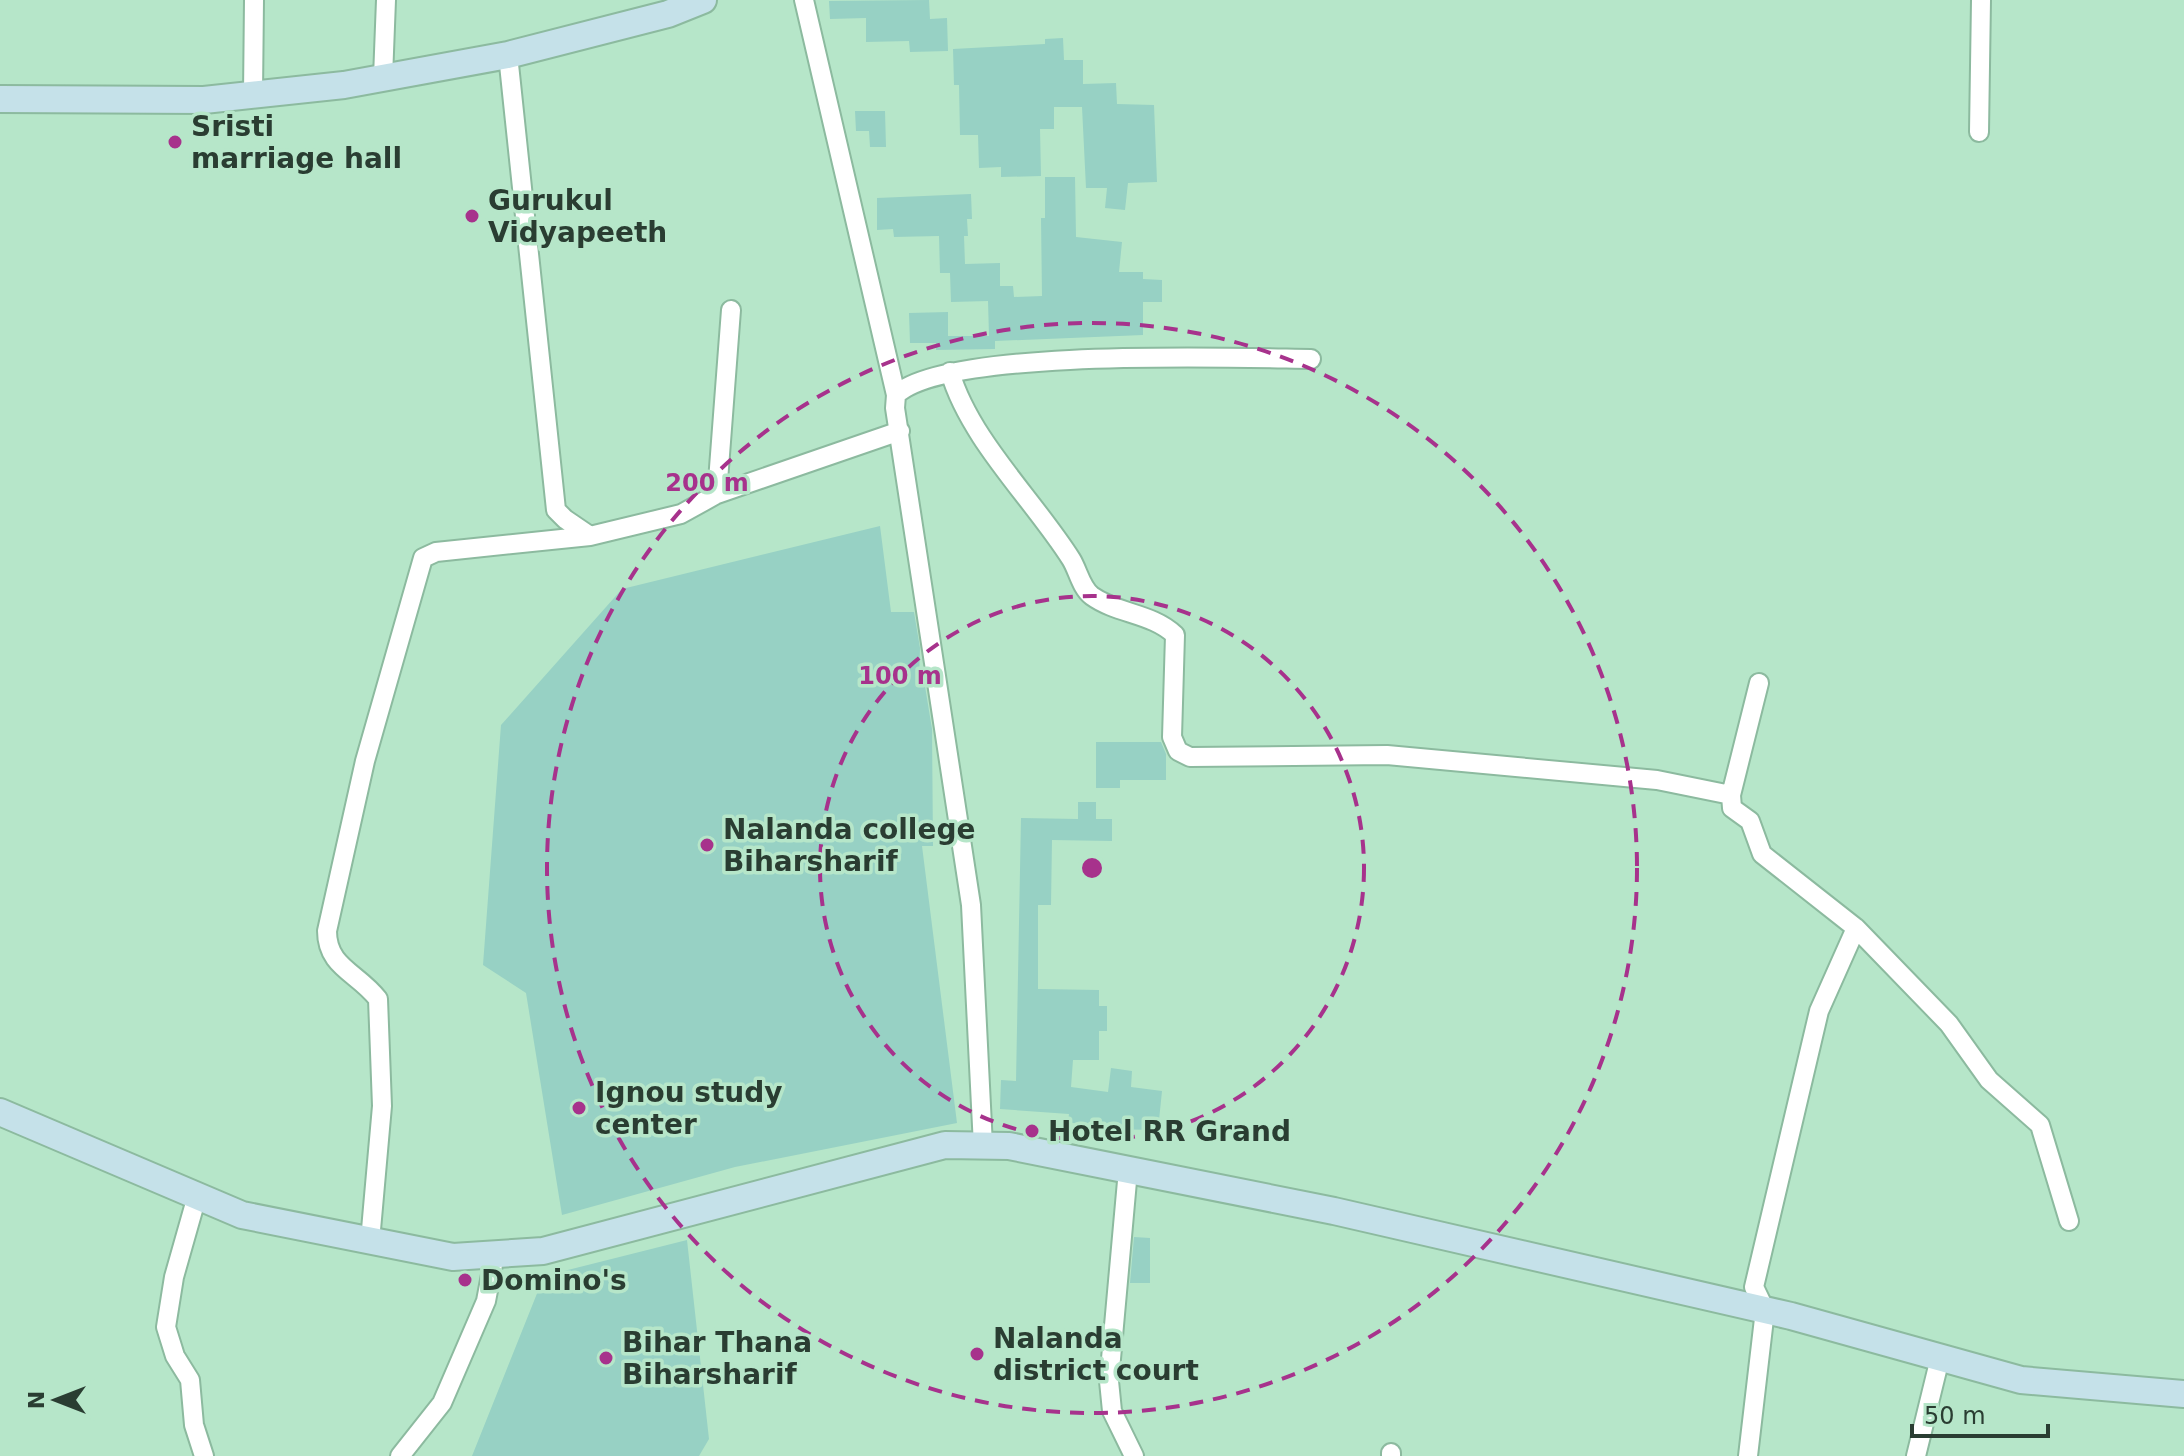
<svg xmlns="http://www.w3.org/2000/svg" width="2184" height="1456" viewBox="0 0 2184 1456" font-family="'DejaVu Sans',sans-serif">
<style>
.building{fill:#97d1c4}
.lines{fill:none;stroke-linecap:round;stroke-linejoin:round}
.minor-casing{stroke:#8cba9f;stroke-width:22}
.secondary-casing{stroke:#8cba9f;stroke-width:30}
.minor{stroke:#fff;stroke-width:18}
.secondary{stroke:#c5e1e9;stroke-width:26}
.ring{fill:none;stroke:#a7328c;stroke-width:4;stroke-dasharray:14 10}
.poi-dot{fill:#a7328c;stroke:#b6e6c9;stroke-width:3}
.labels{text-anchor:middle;stroke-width:7;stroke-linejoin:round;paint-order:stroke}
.poi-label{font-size:28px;font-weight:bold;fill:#2a3d32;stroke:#b6e6c9;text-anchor:start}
.centre{fill:#a7328c;stroke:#b6e6c9;stroke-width:4}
.ring-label{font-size:24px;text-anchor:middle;font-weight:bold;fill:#a7328c;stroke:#b6e6c9;stroke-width:7;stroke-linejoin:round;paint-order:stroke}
</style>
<rect width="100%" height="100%" fill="#b6e6c9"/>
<path class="building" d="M929,0L930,19L947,18L948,51L910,52L909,41L866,42V18L830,19L829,1Z
M1063,38L1064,60H1083V84L1116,83L1117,104L1154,105L1157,182L1128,183L1125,210L1105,208L1107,188H1086L1082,107H1054V129H1040L1041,176L1001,177V167L979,168L978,135H960L959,85H954L953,49L1045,44V39Z
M855,111H885L886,147H870L869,131H856Z
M1045,177H1075L1076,237L1122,242L1119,272H1143V279L1162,280V302H1143V335L995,341V349L936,350V343H910L909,313L948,312V336H989L988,301L951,302L950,273H940L939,236L894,237L893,229L877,230V198L971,194L972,219H967L968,236H964L965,264L1000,263V286H1013L1014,297L1042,296L1041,218H1045Z
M880,526L891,612H914L920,648L919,680H924L932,729L933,846H922L957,1123L735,1167L562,1215L526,993L483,965L501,725L622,589Z
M1096,742H1161L1166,754V780H1120V788H1096Z
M1078,802H1096V819H1112V841L1052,840L1051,905H1038V989L1099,990V1006H1107V1031H1099V1060H1073L1071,1087L1108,1092L1111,1068L1132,1071L1131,1087L1162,1091L1158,1130L1102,1129L1068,1122L1069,1114L1000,1109L1001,1080L1016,1081L1021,818L1078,819Z
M1134,1237L1150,1238V1283H1130Z
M687,1240L709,1439L699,1456H472L544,1276Z"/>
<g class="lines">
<defs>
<path id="minor" d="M804,0L896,395
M508,55L556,510L565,519L590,536
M383,78L386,0
M253,94L254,0
M1979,132L1981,0
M950,372C970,440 1033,499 1071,559C1078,570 1081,588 1092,596C1117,614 1152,613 1175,635L1172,737L1178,751L1190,757L1387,755L1657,780L1731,795
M717,494L731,310
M1759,683L1731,795L1732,808L1750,821L1762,854L1856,928
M983,1146L971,905L895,408L896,395C944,348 1234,358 1311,359
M1128,1170L1109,1381L1112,1411L1134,1456
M197,1196L174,1277L166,1327L175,1356L190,1380L194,1425L204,1456
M370,1241L382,1106L378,999C357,972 327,967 327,931L365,761L423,558L436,552L590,536L681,514L717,494L900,431
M1391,1453V1456
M400,1456L442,1403L486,1301L495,1254
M1748,1456L1765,1310L1754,1287L1819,1011L1856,928L1949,1024L1989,1080L2040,1125L2069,1221
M1916,1456L1940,1358"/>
<path id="secondary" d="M0,99L204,100L344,85L508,55L668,14L703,0
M0,1112L242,1215L453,1257L543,1251L945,1145L1009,1146L1334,1211L1791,1316L2021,1380L2184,1394"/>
</defs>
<use href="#minor" class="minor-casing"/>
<use href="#secondary" class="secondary-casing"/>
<use href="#minor" class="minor"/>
<use href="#secondary" class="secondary"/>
</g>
<g class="ring">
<circle cx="1092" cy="868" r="272"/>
<circle cx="1092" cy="868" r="545"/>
</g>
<g class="poi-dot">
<circle cx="175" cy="142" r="8"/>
<circle cx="472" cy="216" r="8"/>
<circle cx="707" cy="845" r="8"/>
<circle cx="579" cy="1108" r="8"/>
<circle cx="1032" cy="1131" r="8"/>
<circle cx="465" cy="1280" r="8"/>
<circle cx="977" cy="1354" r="8"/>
<circle cx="606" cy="1358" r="8"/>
</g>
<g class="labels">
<g class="poi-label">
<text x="191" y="136">Sristi<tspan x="191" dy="32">marriage hall</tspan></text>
<text x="488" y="210">Gurukul<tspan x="488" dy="32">Vidyapeeth</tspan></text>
<text x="723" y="839">Nalanda college<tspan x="723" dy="32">Biharsharif</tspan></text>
<text x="595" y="1102">Ignou study<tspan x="595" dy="32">center</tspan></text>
<text x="1048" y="1141">Hotel RR Grand</text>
<text x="481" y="1290">Domino's</text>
<text x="993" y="1348">Nalanda<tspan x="993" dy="32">district court</tspan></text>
<text x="622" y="1352">Bihar Thana<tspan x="622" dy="32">Biharsharif</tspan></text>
</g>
</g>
<circle cx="1092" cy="868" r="12" class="centre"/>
<g class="ring-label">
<text x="707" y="491">200 m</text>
<text x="900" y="684">100 m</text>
</g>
<g transform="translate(56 1400) rotate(270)" stroke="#b6e6c9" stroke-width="6" paint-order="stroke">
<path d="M0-6L14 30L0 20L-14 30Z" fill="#2a3d32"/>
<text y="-12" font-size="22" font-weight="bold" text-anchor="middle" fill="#2a3d32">N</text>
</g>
<path d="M1912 1424v12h136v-12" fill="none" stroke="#2a3d32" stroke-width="4"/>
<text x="1924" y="1424" font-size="24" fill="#2a3d32" stroke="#b6e6c9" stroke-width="6" paint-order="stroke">50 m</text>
</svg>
